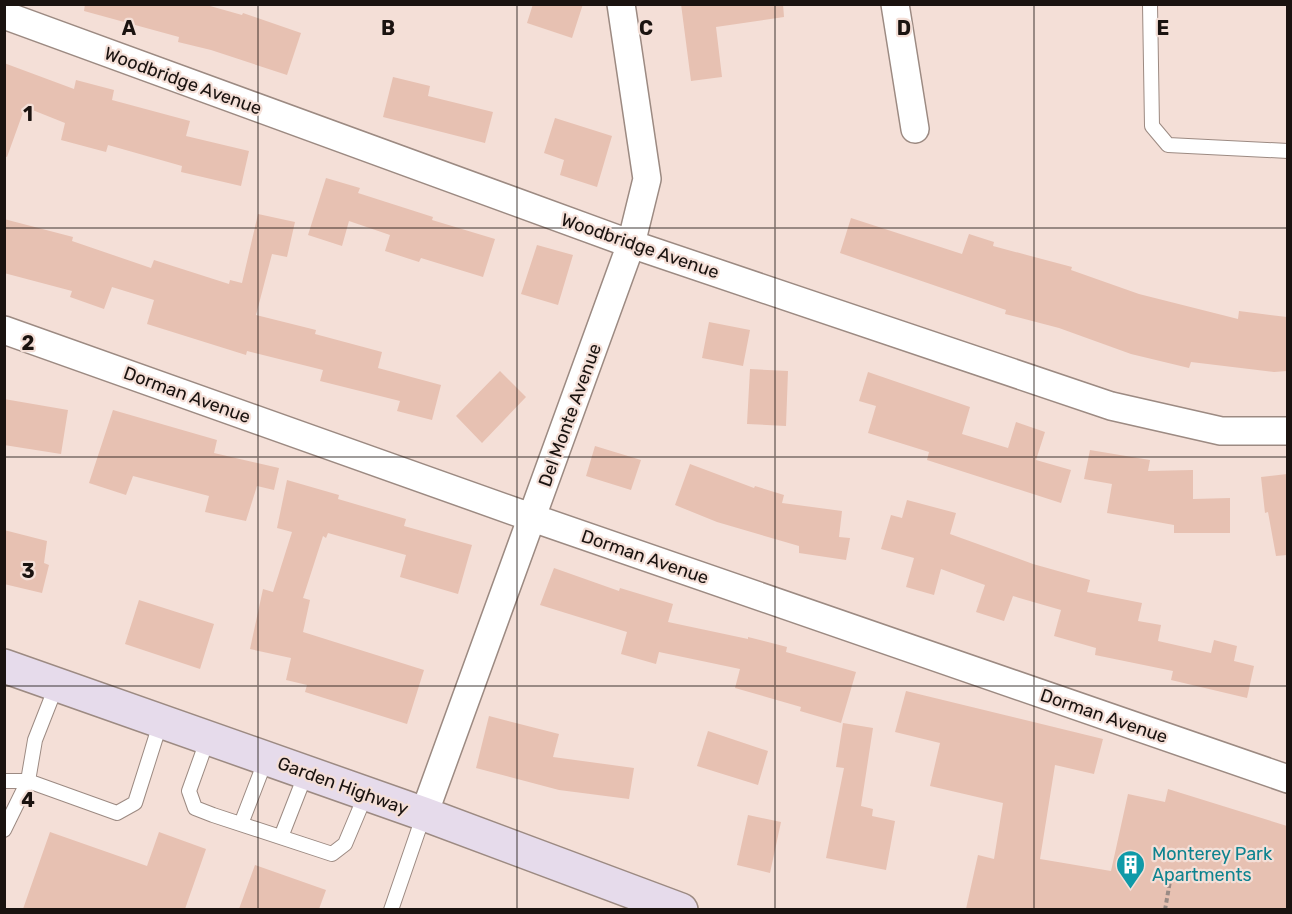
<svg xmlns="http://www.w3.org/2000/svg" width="1292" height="914" viewBox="0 0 1292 914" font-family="Rubik,sans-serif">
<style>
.building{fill:#e7c1b2}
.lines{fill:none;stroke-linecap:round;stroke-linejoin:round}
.service-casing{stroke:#9c8a82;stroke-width:16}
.minor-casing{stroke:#9c8a82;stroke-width:30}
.secondary-casing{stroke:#9c8a82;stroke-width:36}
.path{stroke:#9a8b85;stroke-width:4;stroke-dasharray:4.5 3;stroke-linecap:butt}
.service{stroke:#fff;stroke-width:14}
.minor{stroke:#fff;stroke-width:27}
.secondary{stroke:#e6dbeb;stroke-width:33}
.grid{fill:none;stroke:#1a1310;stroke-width:1.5;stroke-opacity:0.55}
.labels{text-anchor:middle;stroke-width:4.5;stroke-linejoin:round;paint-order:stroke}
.street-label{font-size:18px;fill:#1a1310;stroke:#f4dfd7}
.culture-label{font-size:18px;fill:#0d838f;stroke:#f4dfd7;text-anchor:start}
.grid-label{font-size:20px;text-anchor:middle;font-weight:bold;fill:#1a1310;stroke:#f4dfd7;stroke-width:4.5;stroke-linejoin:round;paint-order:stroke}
</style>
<rect width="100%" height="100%" fill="#f4dfd7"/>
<path class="building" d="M85,4H203L242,15L243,13L301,33L287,75L211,50L178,42L179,37L84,11Z
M533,4H583L572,38L527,23Z
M681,4H783L784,17L716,27L722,77L691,81Z
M4,63L74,89L76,80L114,90L112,100L190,121L186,136L249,151L241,186L181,172L182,166L108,145L106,152L61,140L65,123L25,107L7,157L4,156Z
M393,77L430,86L428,96L493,112L485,143L383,117Z
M555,118L612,136L597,187L560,175L564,160L544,153Z
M326,178L360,188L358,193L433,217L432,220L495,239L483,277L421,258L419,262L385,251L390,235L349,221L342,246L308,235Z
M258,214L295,222L287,257L272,254L256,315L316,330L315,334L382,352L378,368L441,385L432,420L397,411L400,401L320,381L323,370L247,351L246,355L147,324L154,300L112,287L104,309L70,297L72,291L4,273V219L73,237L72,241L151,268L154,260L229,284L230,280L242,283Z
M851,218L962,254L969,234L994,242L993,246L1072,267L1071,270L1139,294L1238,319L1239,311L1287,317V371L1274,372L1191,362L1189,368L1131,354L1059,328L1005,314L1006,310L840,253Z
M537,245L573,255L558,305L521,294Z
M709,322L750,330L743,366L702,358Z
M750,369L788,371L786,426L747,424Z
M500,371L526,397L482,443L456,416Z
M868,372L970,407L962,434L1008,448L1016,422L1045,432L1036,460L1071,470L1061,503L927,460L929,452L868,433L876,406L859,401Z
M4,399L68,410L61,454L4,445Z
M113,410L217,440L214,453L279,468L274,490L257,486L246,521L205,512L209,496L133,476L126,495L89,483Z
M595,446L641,460L631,490L586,476Z
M1090,450L1150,460L1148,471L1193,470V499L1230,498V533H1174V525L1107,513L1112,484L1084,479Z
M690,464L754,488L755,486L784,495L782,503L842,511L839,537L850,538L846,560L799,553V546L717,522L675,505Z
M1287,474V555L1276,556L1268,512L1265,513L1261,477Z
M287,480L339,495L338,499L406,519L404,526L472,545L458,594L400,577L406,555L328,533L326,538L323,536L303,598L310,600L303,632L424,670L407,724L305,692L307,685L286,680L291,658L250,649L263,589L273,592L292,532L277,528Z
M907,500L956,513L950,534L1033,564L1090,580L1087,592L1142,603L1138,621L1161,625L1158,641L1211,653L1214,640L1237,646L1234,661L1254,666L1247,698L1171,680L1173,671L1095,655L1096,648L1054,636L1061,610L1013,596L1004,621L976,612L985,585L941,569L934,595L906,587L914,558L881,549L891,515L902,518Z
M4,530L47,541L44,563L49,565L42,593L4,584Z
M554,568L619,591L620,588L673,604L668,622L748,639V637L787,647L786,652L856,672L841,723L800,711L801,707L735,688L740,669L659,652L656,664L621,654L627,632L540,605Z
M139,600L214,624L200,669L125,644Z
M906,691L1103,739L1094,774L1055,765L1040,859L1111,871L1128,794L1165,802L1168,789L1287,826V909H966L978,855L994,859L1003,803L930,786L940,743L895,732Z
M489,716L559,734L553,757L634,768L629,799L559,790L476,768Z
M843,723L873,728L861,806L873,809L872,816L895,821L886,870L826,858L844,768L836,767Z
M708,731L768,751L758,785L697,766Z
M748,815L781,822L770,873L737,865Z
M50,832L147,866L159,832L206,849L185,909H23Z
M255,865L326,890L319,909H239Z"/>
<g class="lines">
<defs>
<path id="service" d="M1150,4L1152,126L1168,145L1288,151
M57,684L35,740L28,781L117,813L135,803L161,721
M208,738L189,791L195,808L213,815L332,854L345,844L366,794
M4,781H28L4,830
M241,824L266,759
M281,837L306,773
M391,910L424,814"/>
<path id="minor" d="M895,4L915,129
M4,15L631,244L1111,406L1221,431H1288
M4,330L533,518L1288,779
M424,814L631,244L647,179L621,4"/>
<path id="secondary" d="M4,666L424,814L681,910"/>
</defs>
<use href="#service" class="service-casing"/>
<use href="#minor" class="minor-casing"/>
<use href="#secondary" class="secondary-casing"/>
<path class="path" d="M1165,910L1170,881"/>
<use href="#service" class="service"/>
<use href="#minor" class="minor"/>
<use href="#secondary" class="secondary"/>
</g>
<path class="grid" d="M258,4V910M517,4V910M775,4V910M1034,4V910M4,228H1288M4,457H1288M4,686H1288"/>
<defs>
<symbol id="building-pin" viewBox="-11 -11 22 30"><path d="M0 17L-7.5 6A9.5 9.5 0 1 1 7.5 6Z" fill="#0f9aa8" stroke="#f4dfd7"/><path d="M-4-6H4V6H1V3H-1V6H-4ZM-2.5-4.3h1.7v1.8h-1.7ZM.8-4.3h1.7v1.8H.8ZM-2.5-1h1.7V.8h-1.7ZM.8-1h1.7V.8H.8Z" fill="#fff"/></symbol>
</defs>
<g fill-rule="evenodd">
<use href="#building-pin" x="1114" y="848" width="33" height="45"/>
</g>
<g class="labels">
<g class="street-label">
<text transform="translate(183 81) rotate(20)" y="6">Woodbridge Avenue</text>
<text transform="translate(640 246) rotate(19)" y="6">Woodbridge Avenue</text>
<text transform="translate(187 395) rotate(20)" y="6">Dorman Avenue</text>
<text transform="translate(570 415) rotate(-70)" y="6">Del Monte Avenue</text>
<text transform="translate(645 557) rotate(19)" y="6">Dorman Avenue</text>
<text transform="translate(1104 716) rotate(19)" y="6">Dorman Avenue</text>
<text transform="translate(343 786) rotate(20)" y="6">Garden Highway</text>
</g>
<g class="culture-label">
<text x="1152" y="860">Monterey Park<tspan x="1152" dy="21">Apartments</tspan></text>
</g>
</g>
<g class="grid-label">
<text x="129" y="35">A</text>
<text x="388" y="35">B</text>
<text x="646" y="35">C</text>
<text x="904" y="35">D</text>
<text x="1163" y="35">E</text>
<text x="28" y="121">1</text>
<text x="28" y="350">2</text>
<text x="28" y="578">3</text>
<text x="28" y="807">4</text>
</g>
<rect width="1292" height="914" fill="none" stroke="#1a1310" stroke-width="12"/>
</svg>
